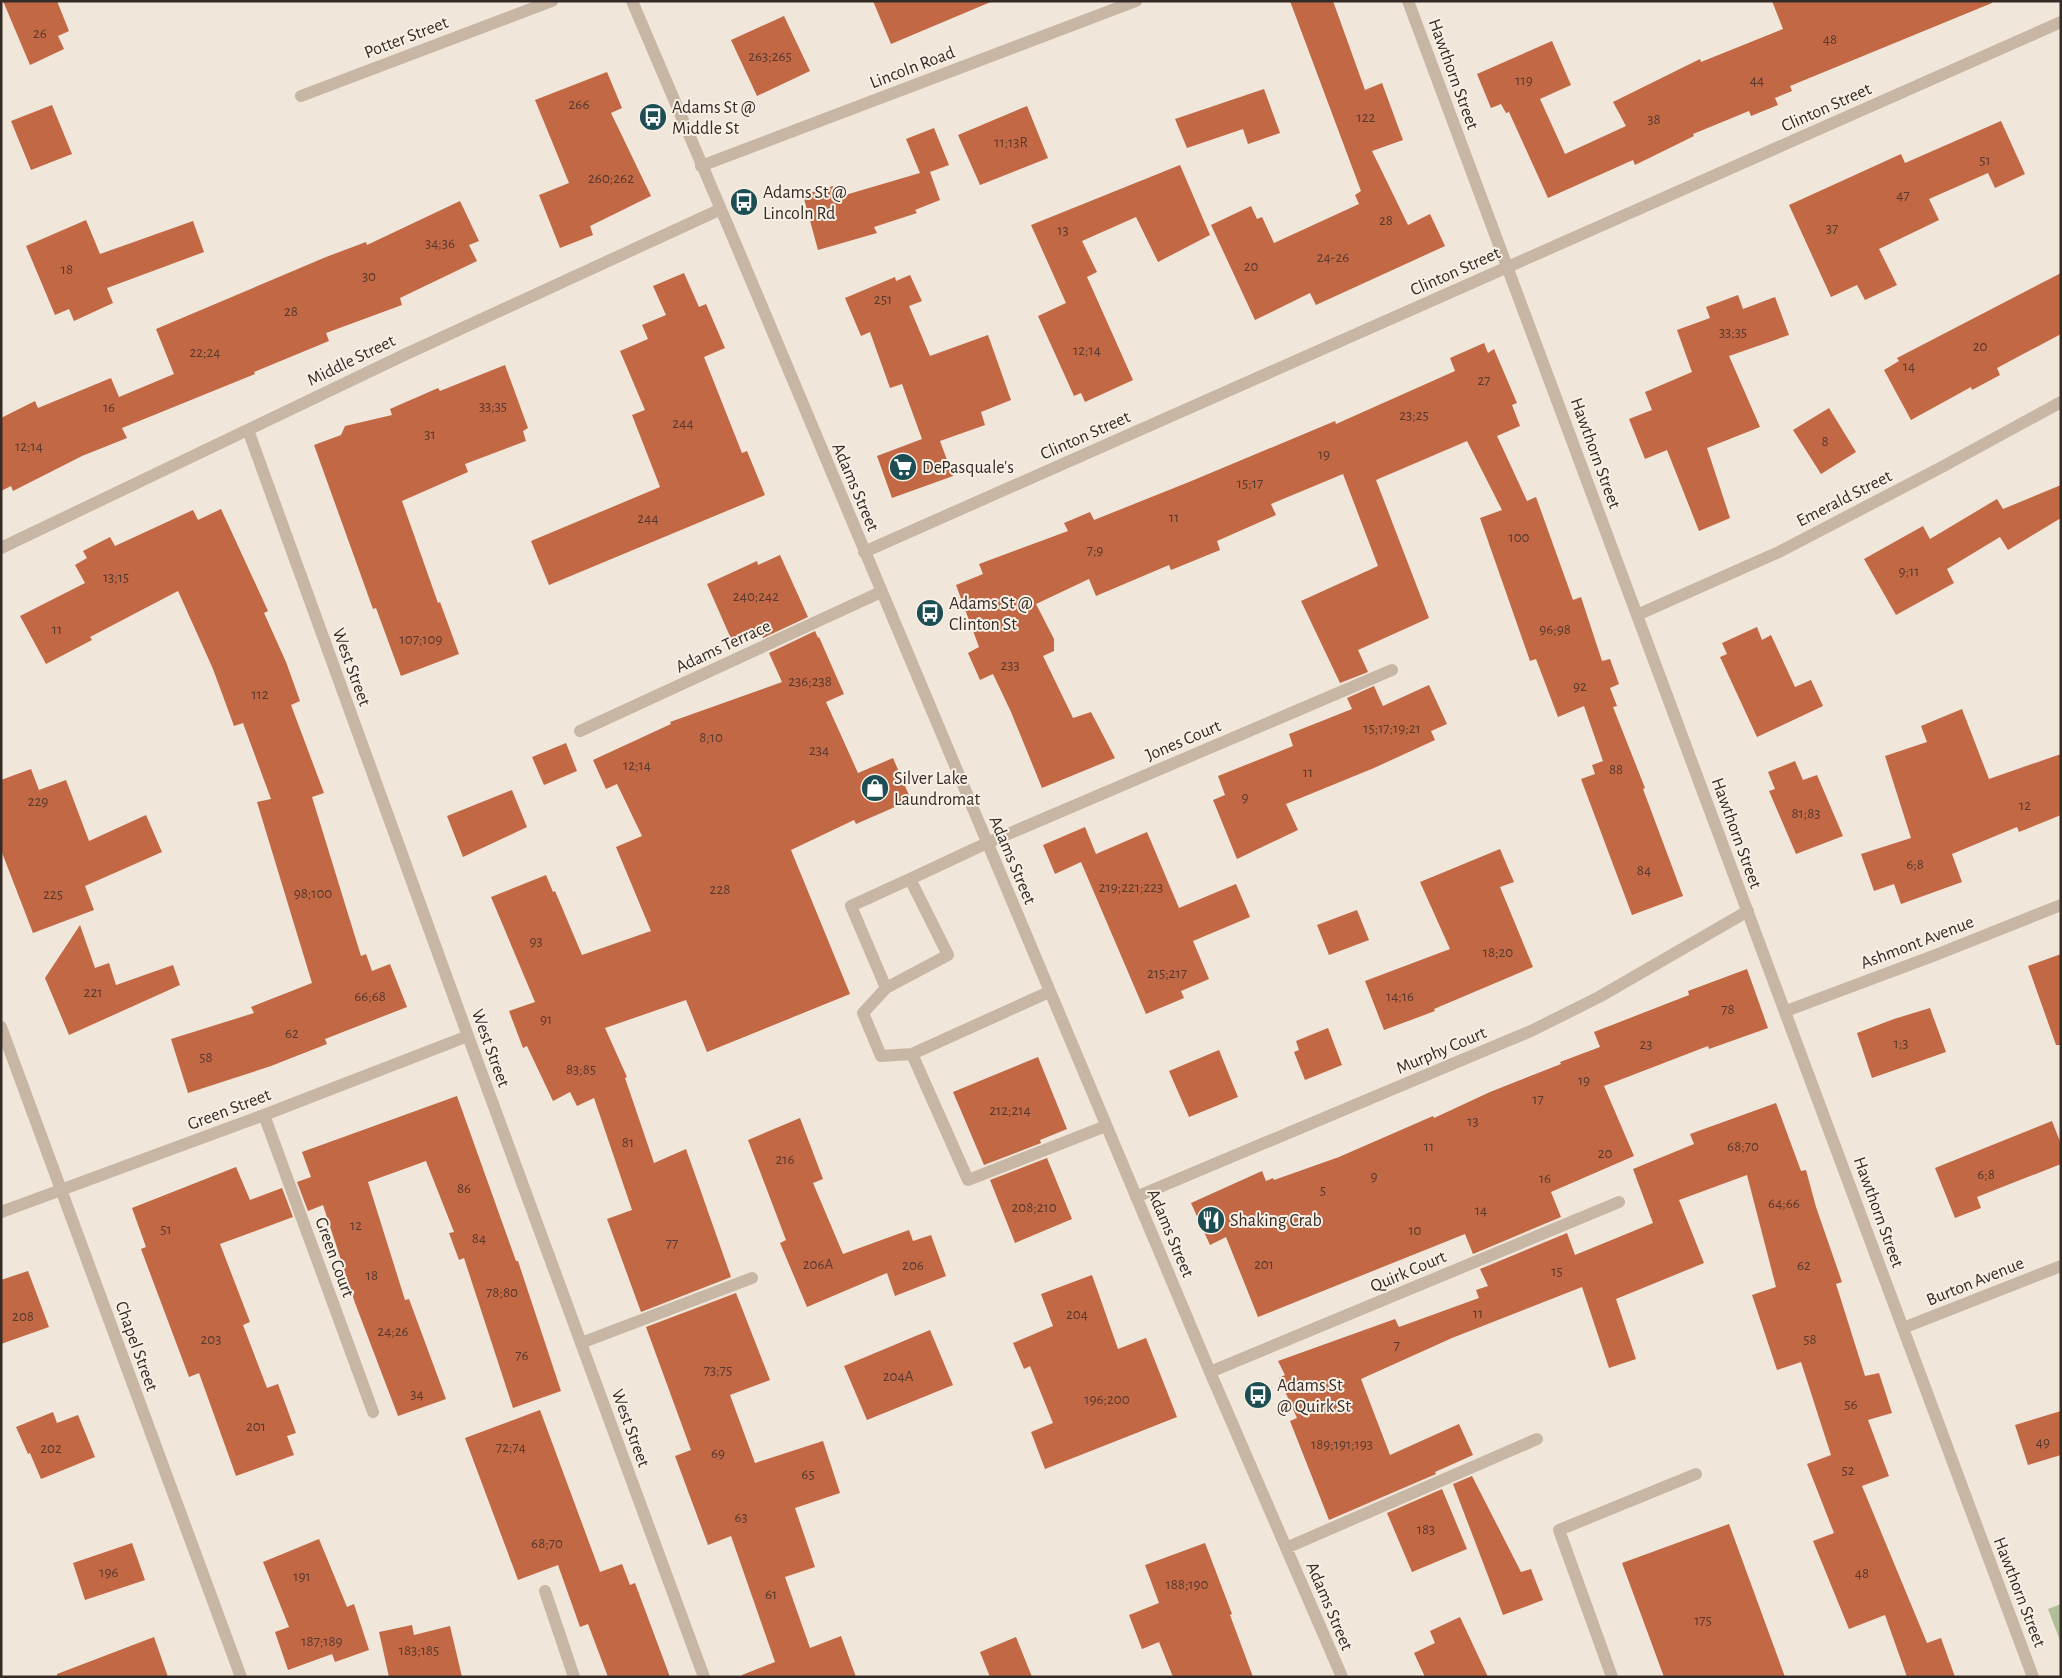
<svg xmlns="http://www.w3.org/2000/svg" width="2062" height="1678" viewBox="0 0 2062 1678" font-family="'Alegreya Sans',sans-serif">
<style>
.green{fill:#b1be99}
.building{fill:#c26845}
.lines{fill:none;stroke-linecap:round;stroke-linejoin:round}
.minor{stroke:#c8b6a5;stroke-width:12}
.labels{text-anchor:middle;stroke-width:4;stroke-linejoin:round;paint-order:stroke}
.number-label{font-size:15px;fill:#583a2e}
.street-label{font-size:18px;fill:#342b26;stroke:#f8f0e5}
.poi-label{font-size:18px;fill:#342b26;stroke:#f8f0e5;text-anchor:start}
</style>
<rect width="100%" height="100%" fill="#f0e6d9"/>
<path class="green" d="M2061,1604V1643L2048,1609Z"/>
<path class="building" d="M3,1H57L69,31L58,36L64,49L30,65Z
M873,1H993L891,44Z
M1290,1H1333L1365,90L1382,83L1403,140L1372,151L1408,225L1430,214L1445,246L1316,305L1310,293L1255,320L1211,225L1251,206L1257,219L1262,217L1274,243L1359,204L1355,195L1361,191Z
M1772,1H1991L1992,3L1790,86L1792,91L1775,98L1778,105L1751,116L1749,111L1693,134L1694,136L1635,165L1633,160L1548,198L1509,112L1506,113L1501,104L1491,108L1477,74L1552,41L1571,85L1540,99L1565,154L1626,126L1613,102L1700,59L1701,62L1783,29Z
M784,16L810,71L757,96L731,40Z
M607,72L622,108L611,113L651,196L590,226L593,235L560,248L539,195L569,183L535,100Z
M1264,89L1280,133L1248,144L1243,129L1187,148L1175,119Z
M52,105L72,154L31,170L11,121Z
M1027,106L1048,158L980,185L958,135Z
M2001,121L2025,174L1995,188L1988,173L1929,199L1939,220L1879,249L1897,285L1865,300L1857,285L1831,297L1789,205L1901,154L1905,163Z
M934,128L949,165L930,172L940,200L915,210L917,213L874,227L877,233L818,250L803,195L833,186L835,198L920,173L906,139Z
M1180,165L1210,235L1158,262L1136,217L1082,241L1097,272L1087,277L1133,380L1085,402L1081,393L1074,396L1038,316L1066,303L1031,225Z
M460,201L479,241L469,245L477,261L400,298L402,305L326,333L329,341L254,372L255,374L122,428L127,438L82,456L13,491L11,486L1,491V418L35,401L38,408L111,378L119,397L174,374L156,329L326,257L366,242L367,245Z
M86,220L100,254L193,221L204,252L107,288L113,303L74,321L69,309L55,315L26,246Z
M684,273L699,307L706,304L725,348L704,357L742,453L747,451L765,495L549,585L531,541L660,487L632,415L645,410L620,351L648,339L642,325L666,315L653,286Z
M2061,273V334L1997,368L2000,375L1972,390L1971,387L1911,420L1884,370L1899,361L1897,358Z
M910,275L922,301L909,306L930,356L988,335L1011,400L981,412L985,425L940,441L953,476L892,498L877,456L922,439L902,384L890,388L870,332L861,336L845,298L895,277L896,281Z
M1738,295L1743,309L1775,297L1789,335L1729,356L1760,427L1707,448L1730,518L1699,531L1667,450L1645,459L1629,419L1652,410L1645,392L1692,372L1677,330L1710,318L1706,307Z
M1484,343L1488,353L1494,349L1517,403L1512,405L1520,426L1497,436L1527,501L1536,497L1573,600L1581,597L1602,661L1610,659L1619,684L1610,688L1617,706L1613,707L1645,788L1643,789L1683,896L1632,915L1581,779L1595,774L1592,765L1603,761L1584,706L1558,717L1536,659L1530,661L1480,518L1502,510L1467,441L1376,480L1429,618L1358,650L1368,672L1340,683L1301,601L1378,566L1343,474L1271,504L1276,515L1217,541L1220,550L1171,570L1169,565L1096,596L1089,579L1036,604L1054,639V651L1043,656L1073,718L1091,712L1115,758L1042,788L1011,712L993,674L980,680L968,653L979,647L956,585L983,574L979,564L1068,531L1064,523L1090,512L1094,520L1189,482L1335,421L1336,424L1455,371L1450,358Z
M505,365L528,428L523,431L526,441L465,464L468,472L402,501L438,603L440,602L459,654L401,676L376,608L373,609L314,445L341,435L345,426L392,415L390,409L438,388L440,391Z
M1829,408L1856,452L1821,474L1793,430Z
M2061,485V518L2008,550L2000,537L1947,569L1954,583L1896,615L1864,559L1923,526L1930,539L1997,499L2003,509Z
M221,509L268,611L264,613L286,662L300,701L291,705L324,793L312,797L361,956L366,954L372,971L390,964L407,1007L325,1039L327,1044L271,1066L188,1093L171,1039L254,1013L251,1007L312,983L257,802L271,799L243,723L234,726L213,669L178,591L90,637L92,640L46,664L20,616L85,583L75,565L87,558L83,551L110,537L115,546L193,510L198,520Z
M780,555L808,617L763,638L759,629L732,641L707,584L757,561L758,565Z
M1757,627L1762,640L1771,635L1795,687L1811,680L1823,706L1757,737L1720,657L1727,654L1722,643Z
M815,631L818,638L819,637L844,694L826,702L858,773L893,758L911,800L856,824L854,820L791,850L850,994L707,1052L686,1000L605,1028L627,1077L625,1078L654,1163L686,1149L731,1277L641,1312L607,1219L632,1210L594,1098L577,1106L570,1092L553,1101L527,1046L523,1048L509,1011L535,1002L491,897L546,875L553,892L555,891L582,955L651,931L616,847L642,836L617,784L606,789L593,760L671,724L670,722L782,682L769,653Z
M1429,685L1447,724L1431,731L1435,740L1374,768L1286,804L1298,830L1237,859L1213,800L1225,795L1218,776L1293,746L1289,734L1352,709L1347,698L1374,686L1383,706Z
M1962,709L1989,779L2061,754V815L2019,832L2017,827L1952,854L1962,882L1901,904L1894,884L1874,891L1861,854L1911,838L1885,756L1927,742L1921,726Z
M566,743L577,771L544,785L532,757Z
M1795,761L1803,780L1817,775L1843,836L1796,854L1769,791L1775,789L1768,772Z
M31,769L39,790L66,780L89,841L146,815L162,852L85,886L94,910L33,933L1,850V780Z
M512,790L527,827L463,857L447,816Z
M1085,827L1096,854L1147,832L1179,908L1236,884L1250,917L1193,941L1209,979L1181,991L1184,998L1146,1014L1081,862L1055,874L1043,845Z
M1500,849L1514,882L1500,887L1533,967L1434,1009L1435,1011L1384,1030L1365,981L1450,949L1420,882Z
M1357,910L1369,940L1329,955L1317,925Z
M80,925L95,968L109,963L116,985L173,965L180,985L69,1035L45,978Z
M2061,954V1045H2056L2028,966Z
M1747,969L1768,1028L1709,1049L1708,1046L1604,1086L1634,1156L1551,1192L1561,1217L1473,1254L1465,1234L1258,1317L1226,1237L1210,1245L1191,1203L1262,1171L1266,1181L1273,1178L1274,1180L1339,1157L1433,1116L1434,1118L1490,1092L1561,1064L1560,1062L1600,1047L1594,1032L1689,995L1688,991Z
M1930,1008L1946,1052L1872,1078L1857,1033L1894,1019Z
M1328,1028L1342,1065L1305,1080L1294,1052L1299,1050L1296,1041Z
M1219,1050L1238,1097L1189,1117L1169,1071Z
M1038,1057L1067,1129L1040,1140L1041,1143L984,1165L953,1092Z
M457,1096L516,1261H518L561,1391L513,1408L464,1258L459,1260L449,1233L454,1232L426,1161L368,1182L405,1300L409,1299L446,1399L398,1416L355,1303L323,1205L308,1211L297,1182L311,1177L302,1152Z
M1776,1103L1801,1171L1806,1170L1816,1207L1842,1282L1836,1284L1865,1376L1879,1373L1892,1413L1868,1420L1889,1476L1862,1486L1927,1643L1941,1638L1955,1677H1907L1885,1615L1849,1629L1813,1541L1834,1533L1807,1464L1831,1455L1801,1362L1777,1370L1752,1295L1776,1287L1747,1175L1679,1200L1704,1263L1616,1299L1636,1359L1609,1368L1582,1287L1452,1338L1361,1379L1390,1455L1459,1424L1473,1455L1435,1472L1436,1474L1329,1520L1290,1421L1297,1418L1279,1378L1285,1375L1278,1361L1395,1319L1399,1327L1479,1298L1476,1290L1488,1286L1480,1269L1567,1233L1575,1255L1653,1223L1633,1169L1694,1144L1690,1134Z
M800,1118L823,1179L813,1183L843,1254L909,1230L913,1241L931,1235L946,1276L895,1296L887,1273L807,1307L780,1243L786,1240L748,1140Z
M2052,1121L2061,1144V1164L1977,1197L1981,1208L1955,1218L1935,1168Z
M1047,1158L1072,1219L1015,1243L990,1180Z
M236,1167L250,1200L282,1188L293,1217L220,1244L250,1322L243,1325L267,1388L278,1384L296,1433L287,1436L294,1455L236,1476L199,1373L189,1377L141,1249L146,1247L132,1208Z
M28,1271L49,1327L1,1344V1280Z
M1092,1275L1118,1349L1146,1338L1177,1417L1045,1469L1031,1432L1053,1423L1030,1366L1024,1369L1013,1343L1053,1326L1041,1294Z
M736,1293L770,1380L730,1395L755,1463L823,1441L840,1493L795,1508L815,1567L785,1577L810,1648L841,1636L856,1677H742V1675L775,1662L731,1536L708,1545L675,1456L691,1450L646,1327Z
M930,1330L953,1385L867,1420L844,1366Z
M540,1410L600,1572L622,1564L630,1585L635,1583L670,1677H608L588,1624L580,1627L558,1565L518,1580L465,1438Z
M2061,1411V1455L2028,1465L2015,1425Z
M53,1412L57,1423L78,1415L95,1457L41,1479L30,1453L28,1454L16,1427Z
M1472,1476L1521,1572L1531,1569L1543,1600L1503,1615L1453,1484Z
M1442,1489L1467,1549L1412,1572L1387,1513Z
M1729,1524L1785,1677H1664L1622,1563Z
M319,1539L347,1607L354,1604L369,1650L335,1662L332,1654L288,1670L275,1632L289,1627L263,1562Z
M132,1543L145,1580L85,1600L73,1563Z
M1205,1543L1232,1614L1230,1615L1253,1677H1173L1159,1642L1142,1649L1129,1615L1159,1603L1145,1565Z
M1460,1617L1488,1677H1425L1414,1653L1435,1643L1430,1631Z
M412,1625L414,1635L450,1626L462,1677H389L379,1632Z
M154,1637L168,1677H57V1674Z
M1016,1637L1032,1677H990L980,1652Z"/>
<g class="lines">
<path class="minor" d="M632,1L734,240L1210,1372L1342,1677
M1408,1L2033,1677
M301,96L552,1
M701,166L1136,1
M248,430L468,1036L704,1677
M1,548L404,355L719,210
M864,552L2061,22
M1637,615L1779,552L1940,468L2061,402
M580,731L881,592
M886,988L851,906L910,879
M1049,992L912,1054L968,1180L1106,1126
M1786,1011L1933,956L2061,905
M1,1027L241,1677
M912,1054L881,1056L863,1013L886,988L948,955L910,879L987,843L1392,670
M264,1115L373,1412
M1136,1197L1531,1031L1599,997L1748,911
M1,1212L264,1115L468,1036
M1903,1328L2061,1266
M581,1343L752,1278
M1210,1372L1619,1202
M1286,1548L1537,1439
M545,1591L574,1677
M1612,1677L1559,1530L1696,1474"/>
</g>
<defs>
<symbol id="bus-disc" viewBox="-11 -11 22 22"><circle r="9.5" fill="#1d4e54" stroke="#f8f0e5"/><path d="M-5-6H5V4H4V6H2V4H-2V6H-4V4H-5ZM-3.5-4V0h7V-4ZM-3.5 1.2v1.5H-2V1.2ZM2 1.2v1.5H3.5V1.2Z" fill="#fff"/></symbol>
<symbol id="supermarket-disc" viewBox="-11 -11 22 22"><circle r="9.5" fill="#1d4e54" stroke="#f8f0e5"/><path d="M-6-5.5h2.5l.6 2H6L4.5 2H-2.5L-4.4-4H-6ZM-1.5 3.2a1.3 1.3 0 1 0 .1 0ZM3 3.2a1.3 1.3 0 1 0 .1 0Z" fill="#fff"/></symbol>
<symbol id="shop-disc" viewBox="-11 -11 22 22"><circle r="9.5" fill="#1d4e54" stroke="#f8f0e5"/><path d="M-5-2.5h2.3a2.7 3.5 0 0 1 5.4 0H5L5.5 6h-11ZM-1.5-2.5h3a1.5 2.3 0 0 0-3 0Z" fill="#fff"/></symbol>
<symbol id="restaurant-disc" viewBox="-11 -11 22 22"><circle r="9.5" fill="#1d4e54" stroke="#f8f0e5"/><path d="M-5-6h1v4h1v-4h1v4h1v-4h1v5L-1.5 .5V6h-2V.5L-5-1ZM5-6V6H3V1.5H1.5Q1.5-4 5-6Z" fill="#fff"/></symbol>
</defs>
<g fill-rule="evenodd">
<use href="#bus-disc" x="637" y="101" width="32" height="32"/>
<use href="#bus-disc" x="728" y="186" width="32" height="32"/>
<use href="#supermarket-disc" x="887" y="451" width="32" height="32"/>
<use href="#bus-disc" x="914" y="597" width="32" height="32"/>
<use href="#shop-disc" x="859" y="772" width="32" height="32"/>
<use href="#restaurant-disc" x="1195" y="1204" width="32" height="32"/>
<use href="#bus-disc" x="1242" y="1379" width="32" height="32"/>
</g>
<g class="labels">
<g class="number-label">
<text x="40" y="38">26</text>
<text x="1830" y="44">48</text>
<text x="770" y="61">263;265</text>
<text x="1524" y="85">119</text>
<text x="1757" y="85">44</text>
<text x="579" y="109">266</text>
<text x="1366" y="122">122</text>
<text x="1654" y="124">38</text>
<text x="1011" y="147">11;13R</text>
<text x="1985" y="165">51</text>
<text x="611" y="183">260;262</text>
<text x="1903" y="200">47</text>
<text x="1386" y="225">28</text>
<text x="1832" y="233">37</text>
<text x="1063" y="235">13</text>
<text x="440" y="248">34;36</text>
<text x="1333" y="262">24-26</text>
<text x="1251" y="271">20</text>
<text x="67" y="274">18</text>
<text x="369" y="281">30</text>
<text x="883" y="304">251</text>
<text x="291" y="316">28</text>
<text x="1733" y="337">33;35</text>
<text x="1980" y="351">20</text>
<text x="1087" y="355">12;14</text>
<text x="205" y="357">22;24</text>
<text x="1909" y="371">14</text>
<text x="1484" y="385">27</text>
<text x="493" y="411">33;35</text>
<text x="109" y="412">16</text>
<text x="1414" y="420">23;25</text>
<text x="683" y="428">244</text>
<text x="430" y="439">31</text>
<text x="1825" y="446">8</text>
<text x="29" y="451">12;14</text>
<text x="1324" y="459">19</text>
<text x="1250" y="488">15;17</text>
<text x="1174" y="522">11</text>
<text x="648" y="523">244</text>
<text x="1519" y="542">100</text>
<text x="1095" y="555">7;9</text>
<text x="1909" y="576">9;11</text>
<text x="116" y="582">13;15</text>
<text x="756" y="601">240;242</text>
<text x="57" y="634">11</text>
<text x="1555" y="634">96;98</text>
<text x="421" y="644">107;109</text>
<text x="1010" y="670">233</text>
<text x="810" y="686">236;238</text>
<text x="1580" y="691">92</text>
<text x="260" y="699">112</text>
<text x="1392" y="733">15;17;19;21</text>
<text x="711" y="742">8;10</text>
<text x="819" y="755">234</text>
<text x="637" y="770">12;14</text>
<text x="1616" y="774">88</text>
<text x="1308" y="777">11</text>
<text x="1245" y="802">9</text>
<text x="38" y="806">229</text>
<text x="2025" y="810">12</text>
<text x="1806" y="818">81;83</text>
<text x="1915" y="869">6;8</text>
<text x="1644" y="875">84</text>
<text x="1131" y="892">219;221;223</text>
<text x="720" y="894">228</text>
<text x="313" y="898">98;100</text>
<text x="53" y="899">225</text>
<text x="536" y="946">93</text>
<text x="1498" y="957">18;20</text>
<text x="1167" y="978">215;217</text>
<text x="93" y="997">221</text>
<text x="370" y="1001">66;68</text>
<text x="1400" y="1001">14;16</text>
<text x="1728" y="1014">78</text>
<text x="546" y="1024">91</text>
<text x="292" y="1038">62</text>
<text x="1901" y="1048">1;3</text>
<text x="1646" y="1049">23</text>
<text x="206" y="1062">58</text>
<text x="581" y="1074">83;85</text>
<text x="1584" y="1085">19</text>
<text x="1538" y="1104">17</text>
<text x="1010" y="1115">212;214</text>
<text x="1473" y="1126">13</text>
<text x="628" y="1147">81</text>
<text x="1429" y="1151">11</text>
<text x="1743" y="1151">68;70</text>
<text x="1605" y="1158">20</text>
<text x="785" y="1164">216</text>
<text x="1986" y="1179">6;8</text>
<text x="1374" y="1181">9</text>
<text x="1545" y="1183">16</text>
<text x="464" y="1193">86</text>
<text x="1323" y="1195">5</text>
<text x="1784" y="1208">64;66</text>
<text x="1034" y="1212">208;210</text>
<text x="1481" y="1215">14</text>
<text x="356" y="1230">12</text>
<text x="166" y="1234">51</text>
<text x="1415" y="1235">10</text>
<text x="479" y="1243">84</text>
<text x="672" y="1248">77</text>
<text x="818" y="1269">206A</text>
<text x="1264" y="1269">201</text>
<text x="913" y="1270">206</text>
<text x="1804" y="1270">62</text>
<text x="1557" y="1276">15</text>
<text x="372" y="1280">18</text>
<text x="502" y="1297">78;80</text>
<text x="1478" y="1318">11</text>
<text x="1077" y="1319">204</text>
<text x="23" y="1321">208</text>
<text x="393" y="1336">24;26</text>
<text x="211" y="1344">203</text>
<text x="1810" y="1344">58</text>
<text x="1397" y="1350">7</text>
<text x="522" y="1360">76</text>
<text x="718" y="1375">73;75</text>
<text x="898" y="1381">204A</text>
<text x="417" y="1399">34</text>
<text x="1107" y="1404">196;200</text>
<text x="1851" y="1409">56</text>
<text x="256" y="1431">201</text>
<text x="2043" y="1447">49</text>
<text x="1342" y="1449">189;191;193</text>
<text x="511" y="1452">72;74</text>
<text x="51" y="1453">202</text>
<text x="718" y="1458">69</text>
<text x="1848" y="1475">52</text>
<text x="808" y="1479">65</text>
<text x="741" y="1522">63</text>
<text x="1426" y="1534">183</text>
<text x="547" y="1548">68;70</text>
<text x="109" y="1577">196</text>
<text x="1862" y="1578">48</text>
<text x="302" y="1581">191</text>
<text x="1187" y="1589">188;190</text>
<text x="771" y="1599">61</text>
<text x="1703" y="1625">175</text>
<text x="322" y="1646">187;189</text>
<text x="419" y="1655">183;185</text>
</g>
<g class="street-label">
<text transform="translate(406 37) rotate(-21)" y="6">Potter Street</text>
<text transform="translate(912 67) rotate(-21)" y="6">Lincoln Road</text>
<text transform="translate(1454 74) rotate(70)" y="6">Hawthorn Street</text>
<text transform="translate(1826 107) rotate(-24)" y="6">Clinton Street</text>
<text transform="translate(1455 271) rotate(-24)" y="6">Clinton Street</text>
<text transform="translate(351 360) rotate(-26)" y="6">Middle Street</text>
<text transform="translate(1085 435) rotate(-24)" y="6">Clinton Street</text>
<text transform="translate(1596 453) rotate(70)" y="6">Hawthorn Street</text>
<text transform="translate(856 487) rotate(67)" y="6">Adams Street</text>
<text transform="translate(1844 498) rotate(-27)" y="6">Emerald Street</text>
<text transform="translate(723 646) rotate(-25)" y="6">Adams Terrace</text>
<text transform="translate(352 667) rotate(70)" y="6">West Street</text>
<text transform="translate(1183 740) rotate(-23)" y="6">Jones Court</text>
<text transform="translate(1737 833) rotate(70)" y="6">Hawthorn Street</text>
<text transform="translate(1013 860) rotate(67)" y="6">Adams Street</text>
<text transform="translate(1917 942) rotate(-21)" y="6">Ashmont Avenue</text>
<text transform="translate(491 1048) rotate(70)" y="6">West Street</text>
<text transform="translate(1441 1050) rotate(-23)" y="6">Murphy Court</text>
<text transform="translate(229 1109) rotate(-21)" y="6">Green Street</text>
<text transform="translate(1879 1212) rotate(70)" y="6">Hawthorn Street</text>
<text transform="translate(1171 1233) rotate(67)" y="6">Adams Street</text>
<text transform="translate(335 1257) rotate(70)" y="6">Green Court</text>
<text transform="translate(1408 1271) rotate(-23)" y="6">Quirk Court</text>
<text transform="translate(1975 1281) rotate(-22)" y="6">Burton Avenue</text>
<text transform="translate(137 1346) rotate(70)" y="6">Chapel Street</text>
<text transform="translate(631 1428) rotate(70)" y="6">West Street</text>
<text transform="translate(2020 1592) rotate(69)" y="6">Hawthorn Street</text>
<text transform="translate(1330 1606) rotate(67)" y="6">Adams Street</text>
</g>
<g class="poi-label">
<text x="672" y="113">Adams St @<tspan x="672" dy="21">Middle St</tspan></text>
<text x="763" y="198">Adams St @<tspan x="763" dy="21">Lincoln Rd</tspan></text>
<text x="922" y="473">DePasquale's</text>
<text x="949" y="609">Adams St @<tspan x="949" dy="21">Clinton St</tspan></text>
<text x="894" y="784">Silver Lake<tspan x="894" dy="21">Laundromat</tspan></text>
<text x="1230" y="1226">Shaking Crab</text>
<text x="1277" y="1391">Adams St<tspan x="1277" dy="21">@ Quirk St</tspan></text>
</g>
</g>
<rect width="2062" height="1678" fill="none" stroke="#342b26" stroke-width="5"/>
</svg>
